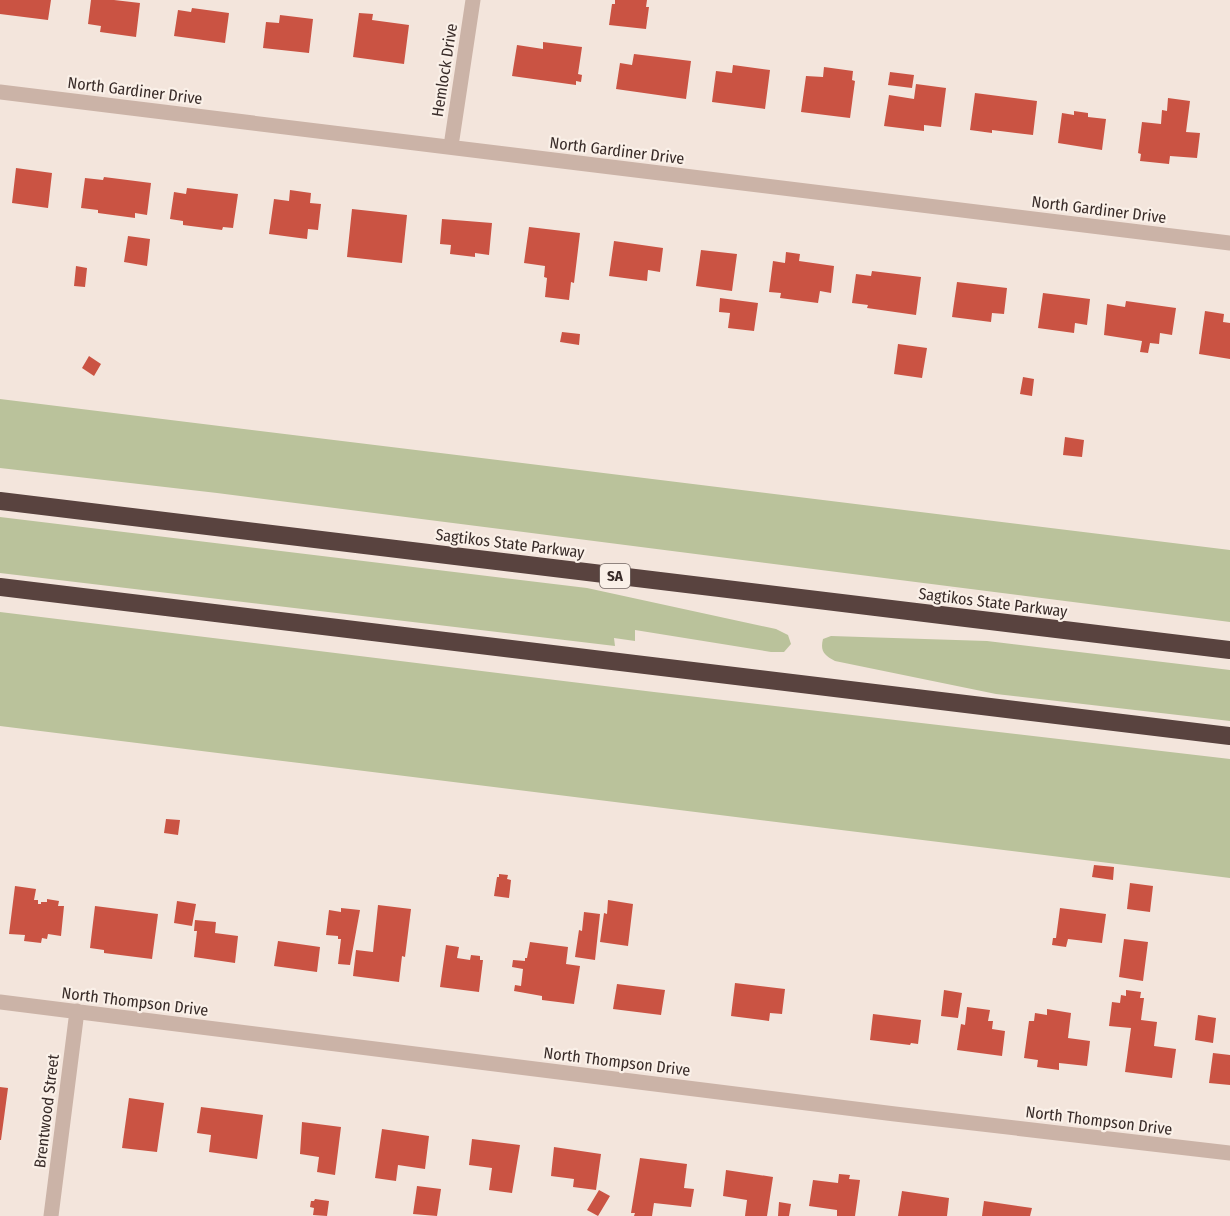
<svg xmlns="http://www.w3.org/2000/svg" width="1230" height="1216" viewBox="0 0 1230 1216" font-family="'Fira Sans Condensed',sans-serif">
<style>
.green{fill:#bac29b}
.building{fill:#ca5343}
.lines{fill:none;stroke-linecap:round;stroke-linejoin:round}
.street{stroke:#cbb3a7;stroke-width:15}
.highway{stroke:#59433f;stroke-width:18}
.labels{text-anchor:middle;stroke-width:4.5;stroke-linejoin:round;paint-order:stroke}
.shield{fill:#faf0e8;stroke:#726662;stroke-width:1.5}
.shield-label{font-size:15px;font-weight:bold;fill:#382b28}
.street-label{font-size:16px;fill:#382b28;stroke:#faf0e8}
</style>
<rect width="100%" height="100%" fill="#f3e5dc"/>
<path class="green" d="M0,399L1230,550V622L217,493L0,468Z
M0,517L587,588L776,629L788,635L791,644L784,652H771L635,630V641L614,638L615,646L0,573Z
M0,612L654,692L1230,759V878L0,726Z
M831,636L987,641L1230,670V721L996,694L835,661C824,655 820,651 823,639Z"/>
<path class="building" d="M0,0H51L48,20L0,14Z
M91,0H114L140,3L136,37L100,32L101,26L88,24Z
M615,0H647L646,7H649L646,29L609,25L612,4H615Z
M192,8L229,13L225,43L174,36L178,10L191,12Z
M359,13L373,14L372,20L409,25L404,64L353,57Z
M280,15L313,19L309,53L263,48L266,22L279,23Z
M543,42L582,47L578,74L582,75L581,82L576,81V85L512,76L517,45L543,49Z
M634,54L691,61L686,99L616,89L620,63L632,65Z
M733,65L770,70L765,109L712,102L716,71L732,73Z
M824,67L853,71L852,80L855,81L850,118L801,112L806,76L823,77Z
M890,72L914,75L912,88L888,85Z
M916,84L946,88L941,127L924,125V131L884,126L889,95L914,99Z
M975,93L1037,101L1033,135L992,130V133L970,130Z
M1168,98L1190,101L1186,132L1200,133L1197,158L1170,156L1169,164L1140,161L1141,154L1138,153L1142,122L1161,124L1162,110L1167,111Z
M1074,111L1088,113V117L1106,119L1102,150L1058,143L1062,113L1074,115Z
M16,168L52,173L48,208L12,203Z
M104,177L151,183L147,215L135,213V218L98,213V210L81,208L85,178L103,180Z
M187,188L238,194L233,228L223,227L222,230L183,225V221L170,219L174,192L186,194Z
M290,190L311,193L310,203L321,204L318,230L308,229L307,239L269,234L274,199L289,201Z
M352,209L407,215L402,263L347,257Z
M442,219L492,223L489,255L475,253V257L450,254L451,245L440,244Z
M529,227L580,233L574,283L571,282L569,300L545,297L547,278L544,277L545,266L524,263Z
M128,236L150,239L147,266L124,262Z
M614,241L663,248L660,272L648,270L647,281L609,276Z
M701,250L737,254L732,291L696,286Z
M786,252L800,254L799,261L834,266L831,293L820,291L818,303L780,298L781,293L769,292L773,261L785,263Z
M76,266L87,268L85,287L74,286Z
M872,271L921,277L916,315L867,308L868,305L852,303L856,274L871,276Z
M957,282L1007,288L1004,314L992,313L991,322L952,317Z
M1043,293L1090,299L1087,325L1075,323L1074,333L1038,328Z
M720,298L758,303L754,331L728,328L730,313L719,312Z
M1126,301L1176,308L1172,335L1160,333L1159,344L1150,343L1148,353L1140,352L1142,341L1104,335L1107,304L1125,307Z
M1205,311L1224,314L1223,322L1230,323V359L1199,354Z
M562,332L580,334L579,345L560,342Z
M898,344L927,348L922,378L894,374Z
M89,356L101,364L94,376L82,368Z
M1023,377L1034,379L1032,396L1020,394Z
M1065,437L1084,440L1082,457L1063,455Z
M166,819L180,820L178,835L164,833Z
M1094,865L1114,867L1113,880L1092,877Z
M499,874L508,875L507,879L511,880L509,898L494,896L497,877H499Z
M1130,883L1153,886L1150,912L1127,909Z
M15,886L36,889L34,900H38V904H41V902H47V899L59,901L58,906H64L61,936L48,934L47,939L42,938L41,943L24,941L25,935L9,934Z
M608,900L633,904L628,946L600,942L604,913L607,914Z
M177,901L196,904L192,926L174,923Z
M378,905L411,909L405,957L402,956L399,982L353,976L356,950L373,952Z
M95,906L158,914L152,959L104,953V950L90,948Z
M341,908L360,910L350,965L338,964L341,939H338V936L326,935L329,910L341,912Z
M1060,908L1106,914L1102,943L1068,939L1066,947L1052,945L1053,938H1056Z
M584,912L600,914L595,960L575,957L579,930L582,931Z
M195,920L216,922L215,933L238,936L235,963L194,957L197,931H194Z
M1124,939L1148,942L1143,981L1119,977Z
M278,941L320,947L317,972L274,966Z
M530,942L568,947L566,964L580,966L574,1004L542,1000V996L514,991L515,985L521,986L523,969L512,967L513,960L525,961V958H527Z
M446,945L459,947L457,958L470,960L471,955L480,956V960H483L479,992L440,987Z
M735,983L785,989L782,1014L770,1013L769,1021L731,1016Z
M617,984L665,990L661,1015L613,1009Z
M944,990L962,993L958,1018L941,1016Z
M1126,990L1141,992L1140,998H1144L1141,1020L1157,1022L1154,1046L1176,1049L1172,1078L1125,1072L1131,1028L1109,1026L1112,1002L1120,1003L1121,995L1126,996Z
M967,1007L990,1010L988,1021H993L992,1029L1005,1031L1002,1056L957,1050L961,1024L965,1025Z
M1047,1009L1071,1013L1068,1038L1090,1041L1087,1066L1059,1063V1070L1037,1067L1038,1060L1024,1058L1029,1021H1034L1035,1013L1047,1015Z
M873,1014L921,1020L918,1044L911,1043L910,1045L870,1040Z
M1198,1015L1216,1018L1213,1043L1195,1040Z
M1213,1053L1230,1055V1085L1209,1083Z
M0,1087L8,1088L1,1140H0Z
M129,1098L164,1103L157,1152L122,1148Z
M201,1107L263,1115L257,1159L209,1152L211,1135L197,1133Z
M302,1122L341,1127L335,1175L317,1172L319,1157L300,1154Z
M382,1129L429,1136L425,1169L398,1165L396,1181L375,1178Z
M472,1139L520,1145L512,1193L489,1190L492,1168L469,1165Z
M554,1147L601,1154L596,1190L573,1187L574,1179L551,1176Z
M640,1158L687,1164L684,1188L694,1189L691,1207L654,1203L652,1216H634L635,1213H631Z
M726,1170L773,1177L767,1216H745L747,1200L723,1196Z
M839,1174L850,1175L849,1179L860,1180L855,1216H837V1210L809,1206L813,1180L838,1183Z
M417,1186L441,1189L437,1216L413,1214Z
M599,1190L610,1196L598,1216L587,1210Z
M902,1191L949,1198L947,1216H898Z
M315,1199L329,1201L327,1216L313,1215L314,1208L310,1207L311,1201H314Z
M984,1201L1032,1208L1030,1216H982Z
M779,1202L791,1204L789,1216H778Z"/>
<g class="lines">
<path class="street" d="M0,92C410,141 820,194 1230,243
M451,146L473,0
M0,1002L895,1114L1230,1153
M51,1216L77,1011"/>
<path class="highway" d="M0,501L1230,650
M0,587L1230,736"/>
</g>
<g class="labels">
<rect class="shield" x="600" y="564" width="30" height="24" rx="4.5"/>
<g class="shield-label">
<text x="615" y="581">SA</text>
</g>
<g class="street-label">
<text transform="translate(444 70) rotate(-81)" y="6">Hemlock Drive</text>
<text transform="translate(135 90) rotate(7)" y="6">North Gardiner Drive</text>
<text transform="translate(617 150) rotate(7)" y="6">North Gardiner Drive</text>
<text transform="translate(1099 209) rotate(7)" y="6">North Gardiner Drive</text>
<text transform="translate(510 543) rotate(7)" y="6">Sagtikos State Parkway</text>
<text transform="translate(993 602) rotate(7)" y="6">Sagtikos State Parkway</text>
<text transform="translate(135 1001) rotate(7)" y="6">North Thompson Drive</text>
<text transform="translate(617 1061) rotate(7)" y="6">North Thompson Drive</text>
<text transform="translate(46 1111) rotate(-83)" y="6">Brentwood Street</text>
<text transform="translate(1099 1120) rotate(7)" y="6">North Thompson Drive</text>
</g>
</g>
</svg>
